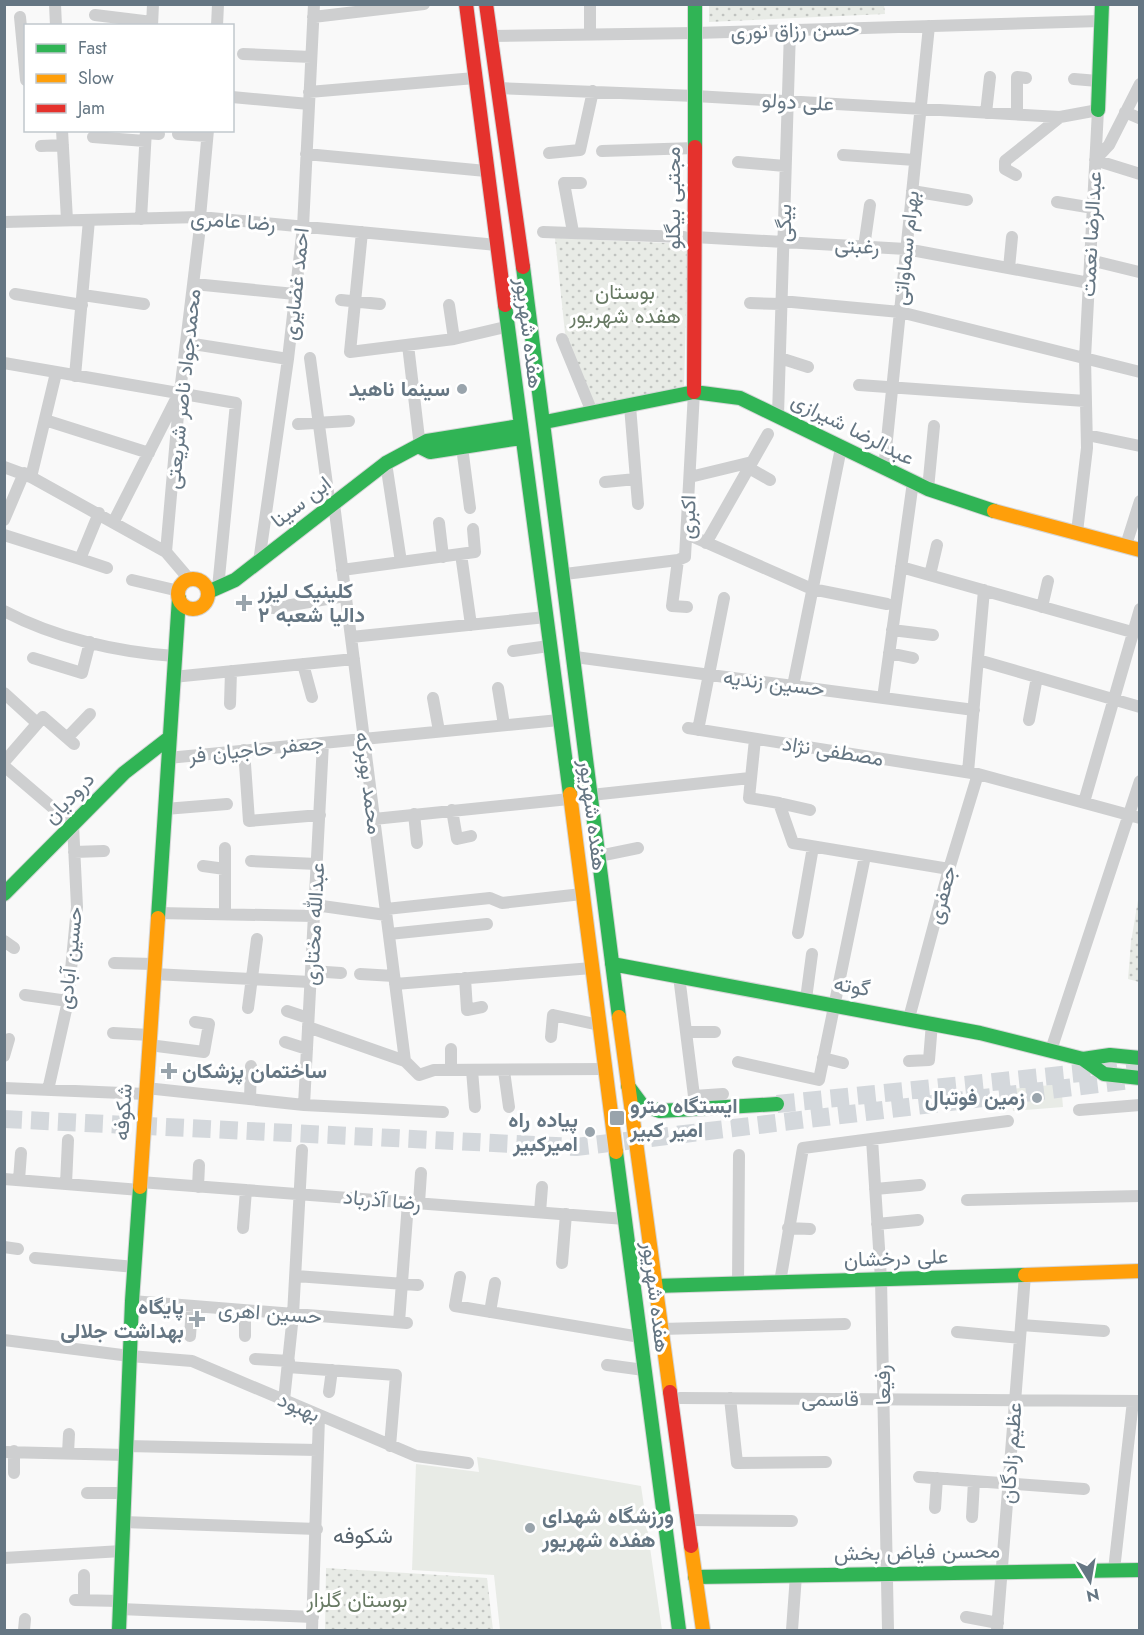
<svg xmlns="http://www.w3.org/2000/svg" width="1144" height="1635" viewBox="0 0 1144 1635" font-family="Jost,Vazirmatn,sans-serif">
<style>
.green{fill:url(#green-dots)}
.pitch{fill:#e8ebe6}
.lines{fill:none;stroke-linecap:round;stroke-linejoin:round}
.primary-tunnel{stroke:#d4d8dc;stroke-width:18;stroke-dasharray:18 9;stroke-linecap:butt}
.fast-casing{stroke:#d5d6d7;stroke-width:16}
.slow-casing{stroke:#d5d6d7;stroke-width:16}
.jam-casing{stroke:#d5d6d7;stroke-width:16}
.street{stroke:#cecfd0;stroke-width:12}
.fast{stroke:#30b455;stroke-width:14}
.slow{stroke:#ff9f0a;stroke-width:14}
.jam{stroke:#e5322d;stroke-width:14}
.poi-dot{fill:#99a4ac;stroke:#fff;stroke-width:2}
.labels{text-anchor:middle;stroke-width:6;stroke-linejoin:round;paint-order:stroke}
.street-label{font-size:21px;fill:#657683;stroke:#fff}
.park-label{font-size:21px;fill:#687a64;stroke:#fff}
.poi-label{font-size:21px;font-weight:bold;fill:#657683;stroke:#fff;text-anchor:end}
.neighbourhood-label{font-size:22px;fill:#57646e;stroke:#fff}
</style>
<defs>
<pattern id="green-dots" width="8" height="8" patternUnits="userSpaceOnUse" patternTransform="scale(1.5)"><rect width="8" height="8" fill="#e8ebe6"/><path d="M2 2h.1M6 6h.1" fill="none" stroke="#c0c3c0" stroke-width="1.8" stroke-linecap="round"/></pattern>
</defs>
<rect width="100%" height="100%" fill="#f9f9f9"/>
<path class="green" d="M709,5H884L885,14L709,22Z
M555,238L688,244L684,386L594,406L565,333Z
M1139,894V982L1128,979L1131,942Z
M326,1568L487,1578L493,1630H325Z"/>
<path class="pitch" d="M1061,1084L1063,1107L1013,1111L1011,1089Z
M477,1457L641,1486L662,1630H500L494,1575L412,1570L416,1464L479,1472Z"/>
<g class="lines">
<path class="primary-tunnel" d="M777,1104L1140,1067
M4,1119L576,1147L1132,1080"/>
<defs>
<path id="fast" d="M1098,110L1102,4
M695,147V4
M523,267L619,1017
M505,305L570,794
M545,422L694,392L740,398L928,489L994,511
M420,447L430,452L521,438
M208,592L235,580L386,463L427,441L520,426
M4,894L124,773L169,738
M158,918L179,598
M612,964L980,1033L1083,1059L1104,1074L1140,1078
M1083,1059L1110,1055L1140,1058
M628,1086L642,1105L660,1111L777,1104
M616,1152L679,1630
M655,1286L1025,1275
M695,1577L1140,1570
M119,1630L132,1301L140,1187"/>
<path id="slow" d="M994,511L1140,550
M178 594a15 15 0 1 1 30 0a15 15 0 1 1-30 0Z
M570,794L616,1152
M619,1017L670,1392
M140,1187L158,918
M1025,1275L1140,1271
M691,1546L703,1630"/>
<path id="jam" d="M466,4L505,305
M486,4L523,267
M694,392L695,147
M670,1392L691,1546"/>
</defs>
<use href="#fast" class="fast-casing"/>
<use href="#slow" class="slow-casing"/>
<use href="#jam" class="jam-casing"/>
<path class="street" d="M55,4L56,26
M95,15L152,22
M20,17L26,80
M313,17L424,4
M152,26L153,4
M217,26L218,4
M590,33V4
M490,36L695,33L1100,21
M243,54L311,57
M1074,79L1098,81
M1140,84L1109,145L1095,160L1140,174
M498,88L695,96L1060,117L1098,110L1085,358L1087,448L1077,532
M309,92L475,78
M232,97L309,104
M1125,112L1139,118
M986,113L990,77
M1017,114V77L1026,78
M62,130L67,220
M146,133L159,134
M178,134L207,136
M93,137L145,141
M41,146L63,145
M602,151L695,148
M549,153L580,150L593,91
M306,154L486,171
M843,155L915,160
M738,162L785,166
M1016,175L1005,169V161L1060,117
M912,191L967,200
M1057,202L1093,208
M200,217L208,130
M141,219L146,130
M4,222L200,217L497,245
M362,232L350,352L454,339L501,328
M543,232L684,237
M573,232L564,183H581
M694,237L906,249L1089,283
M864,247L870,205
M1090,260L1139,272
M1009,268L1012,237
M194,284L295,294
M15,294L82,305
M83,295L144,304
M341,300L380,304
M781,301L900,312L1140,372
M750,303L781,304
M449,305L454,339
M562,339L592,412
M187,343L288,359
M408,345L420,447
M310,358L330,507
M780,358L808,367
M4,363L236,403L218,588
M75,376L89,220
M859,385L1085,401
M630,406L638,504
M778,415L790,30
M45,420L149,453
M298,424L349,421
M1087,435L1140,446
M462,447L470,508
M386,463L401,562
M4,467L31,477L166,552L189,579
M749,468L770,480
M884,469L929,26
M31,477L56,373
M690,477L752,462
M605,482L636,479
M928,489L934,426
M334,504L405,1061L419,1075L434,1070L605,1069
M4,520L24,473
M114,521L176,399
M439,523L443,557
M687,534L812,589L887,604
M4,535L80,559L99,513
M706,543L768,434
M1126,545L1140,501
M166,552L180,392L200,227
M461,554L471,625
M80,559L107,568
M678,560L672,606L687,607
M259,562L288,359L303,227L314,4
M901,567L1132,632
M342,570L475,552L473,529
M565,574L678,560L685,557L694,392
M930,575L937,545
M132,580L179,591
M1042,607L1048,581
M273,608L345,596
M4,611C55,638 117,652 174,656
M892,630L933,635
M351,637L546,617
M513,651L549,646
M889,653L913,658
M575,657L974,710
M33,658L82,673L90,642
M978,660L1140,707
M303,664L312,697
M173,677L354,659
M793,686L841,448
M498,688L504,725
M4,693L37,723
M433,698L439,731
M883,698L913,482
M230,704L231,671
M1029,720L1037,677
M688,728L978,774L1140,818
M698,730L724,598
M67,738L90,714
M755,739L749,798L779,803L793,843L949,869
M244,750L249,821L320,815
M168,758L559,720
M4,762L43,717L74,744
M4,766L73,825L77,907L68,1001L48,1090
M968,772L984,590
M591,795L750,778
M1084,802L1140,609
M779,803L810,810
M165,809L227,804
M452,810L457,839L471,836
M414,814L417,843
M374,819L569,799
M74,852L104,851
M599,856L638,848
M251,861L317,864
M203,866L225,869
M315,905L386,915
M386,909L490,898L502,903L582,894
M158,913L314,916
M225,914V848
M798,933L813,847
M389,934L487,924
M4,941L14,948
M114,963L154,964
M311,971L341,973
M154,974L310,982
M360,974L394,976
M679,976L694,1096L723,1094
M465,978L467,1010L482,1007
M395,984L592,968
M25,995L68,1001
M806,999L812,954
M248,1008L257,939
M287,1011L308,1018
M909,1018L949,869L978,774
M308,1027L405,1061
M686,1032H715
M113,1033L150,1035
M551,1037L553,1015L599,1025
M285,1042L307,1049
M149,1045L204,1052L209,1024L195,1022
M1051,1050L1140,781
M4,1056L9,1039
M823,1058L843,1063
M909,1061L929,1060L932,1023
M738,1062L819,1080L865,856
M451,1070V1049
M472,1070L475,1107
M504,1071L509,1107
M4,1088L146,1094
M146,1088L304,1105L443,1112
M250,1099L251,1066
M304,1105L323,743
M1079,1110L1140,1105
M872,1139L881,1279L888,1630
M4,1179L140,1190
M19,1180L21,1153
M140,1182L625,1219
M66,1184L68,1140
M198,1187L199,1165
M875,1189L920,1185
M967,1200L1140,1196
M419,1203L421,1173
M540,1212L542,1187
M877,1224L918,1220
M243,1228L246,1190
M788,1228L810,1229
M4,1247L18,1249
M35,1258L135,1267
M562,1263L566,1214
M296,1276L418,1285
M460,1277L455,1306L640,1337
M780,1282L803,1148L1008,1121
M738,1284L739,1155
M132,1301L407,1323
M490,1312L495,1283
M399,1322L408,1203
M1021,1325L1104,1331
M661,1329L845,1324
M957,1332L1020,1338
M190,1336L192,1307
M245,1336V1311
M4,1340L130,1356L192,1361L416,1456L468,1463
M255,1359L289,1361
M607,1365L644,1370
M288,1367L396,1375L390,1446
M329,1392L332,1370
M680,1398L1140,1401
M730,1398L737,1463L826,1462
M284,1400L293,1315L302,1150
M126,1446L318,1450
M4,1452L126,1455
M68,1453L69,1434
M14,1473V1451
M919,1477L1084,1489
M87,1493H124
M935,1508L937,1478
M972,1517L974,1481
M687,1520L792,1521
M123,1522L317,1529
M4,1558L122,1551
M1114,1570L1133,1401
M84,1575V1600
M75,1600L120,1601
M120,1609L313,1617
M966,1617L998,1623
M24,1630L25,1619
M312,1630L319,1417
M792,1630L796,1575
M997,1630L1025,1275"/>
<use href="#fast" class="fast"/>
<use href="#slow" class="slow"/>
<use href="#jam" class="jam"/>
</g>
<g class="poi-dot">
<circle cx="462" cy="389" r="6"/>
<path d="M241 594h6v6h6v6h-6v6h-6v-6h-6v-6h6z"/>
<path d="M166 1062h6v6h6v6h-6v6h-6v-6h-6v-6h6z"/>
<circle cx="1037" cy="1098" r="6"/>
<rect x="609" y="1110" width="16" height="16" rx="3"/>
<circle cx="590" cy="1132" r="6"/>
<path d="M194 1310h6v6h6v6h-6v6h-6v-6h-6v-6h6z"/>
<circle cx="530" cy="1528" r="6"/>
</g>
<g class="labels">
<g class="street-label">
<text transform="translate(795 30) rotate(-2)" y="7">حسن رزاق نوری</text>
<text transform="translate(798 102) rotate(3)" y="7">علی دولو</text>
<text transform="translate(673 198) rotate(-90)" y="7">مجتبی بیگلو</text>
<text transform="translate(233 221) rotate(4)" y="7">رضا عامری</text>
<text transform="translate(784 223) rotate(-89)" y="7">بیگی</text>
<text transform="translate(1091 234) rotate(-87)" y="7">عبدالرضا نعمت</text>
<text transform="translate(857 246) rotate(3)" y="7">رغبتی</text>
<text transform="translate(906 248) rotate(-84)" y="7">بهرام سماواتی</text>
<text transform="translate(296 284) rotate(-84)" y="7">احمد غضایری</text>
<text transform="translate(529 333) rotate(83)" y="7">هفده شهریور</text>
<text transform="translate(183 389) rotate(-84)" y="7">محمدجواد ناصر شریعتی</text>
<text transform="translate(853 429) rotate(27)" y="7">عبدالرضا شیرازی</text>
<text transform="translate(301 502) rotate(-38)" y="7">ابن سینا</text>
<text transform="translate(688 517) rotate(-88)" y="7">اکبری</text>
<text transform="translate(774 683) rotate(7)" y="7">حسین زندیه</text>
<text transform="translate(256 749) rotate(-6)" y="7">جعفر حاجیان فر</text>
<text transform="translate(833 751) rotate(9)" y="7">مصطفی نژاد</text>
<text transform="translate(369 783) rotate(83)" y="7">محمد بوبرکه</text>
<text transform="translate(69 798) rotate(-46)" y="7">درودیان</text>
<text transform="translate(593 815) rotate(83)" y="7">هفده شهریور</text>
<text transform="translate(942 895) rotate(-75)" y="7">جعفری</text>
<text transform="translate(314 924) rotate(-87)" y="7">عبدالله مختاری</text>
<text transform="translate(70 958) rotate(-84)" y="7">حسین آبادی</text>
<text transform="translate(852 986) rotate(10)" y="7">گوته</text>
<text transform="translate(123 1112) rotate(-86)" y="7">شکوفه</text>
<text transform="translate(382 1200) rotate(5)" y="7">رضا آذرباد</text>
<text transform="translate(896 1258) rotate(-2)" y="7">علی درخشان</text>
<text transform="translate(656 1297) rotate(83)" y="7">هفده شهریور</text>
<text transform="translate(270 1313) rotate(4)" y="7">حسین اهری</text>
<text transform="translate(883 1385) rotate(-91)" y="7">رفیعا</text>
<text x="830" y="1406">قاسمی</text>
<text transform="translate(299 1407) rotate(24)" y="7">بهبود</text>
<text transform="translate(1011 1453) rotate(-86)" y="7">عظیم زادگان</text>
<text transform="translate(917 1552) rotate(-1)" y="7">محسن فیاض بخش</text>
</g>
<g class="park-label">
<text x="625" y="299">بوستان<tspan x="625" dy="24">هفده شهریور</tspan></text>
<text x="357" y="1607">بوستان گلزار</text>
</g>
<g class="poi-label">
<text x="450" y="396">سینما ناهید</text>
<text x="258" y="598" text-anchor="start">کلینیک لیزر<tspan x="258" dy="24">دالیا شعبه ۲</tspan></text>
<text x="182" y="1078" text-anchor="start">ساختمان پزشکان</text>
<text x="1025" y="1105">زمین فوتبال</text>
<text x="630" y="1113" text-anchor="start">ایستگاه مترو<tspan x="630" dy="24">امیر کبیر</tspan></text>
<text x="578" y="1127">پیاده راه<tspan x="578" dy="24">امیرکبیر</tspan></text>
<text x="184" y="1314">پایگاه<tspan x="184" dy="24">بهداشت جلالی</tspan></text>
<text x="542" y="1523" text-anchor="start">ورزشگاه شهدای<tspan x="542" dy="24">هفده شهریور</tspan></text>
</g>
<g class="neighbourhood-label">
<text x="363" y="1543">شکوفه</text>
</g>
</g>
<rect width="1144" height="1635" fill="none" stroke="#657683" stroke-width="12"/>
<rect x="24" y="24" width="210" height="108" fill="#ffffff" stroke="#c1c8cd" stroke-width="1.5"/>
<rect x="36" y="44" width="30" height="9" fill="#30b455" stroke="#c1c8cd" stroke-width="1.5"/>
<text x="78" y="54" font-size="18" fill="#657683">Fast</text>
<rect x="36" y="74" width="30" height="9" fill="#ff9f0a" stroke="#c1c8cd" stroke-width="1.5"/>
<text x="78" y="84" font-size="18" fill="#657683">Slow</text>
<rect x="36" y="104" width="30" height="9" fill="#e5322d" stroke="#c1c8cd" stroke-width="1.5"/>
<text x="78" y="114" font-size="18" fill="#657683">Jam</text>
<g transform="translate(1090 1581) rotate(169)" stroke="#ffffff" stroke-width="4.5" paint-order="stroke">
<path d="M0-4.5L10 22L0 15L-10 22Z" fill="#657683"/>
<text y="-9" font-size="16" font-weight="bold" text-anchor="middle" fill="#657683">N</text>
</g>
</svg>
